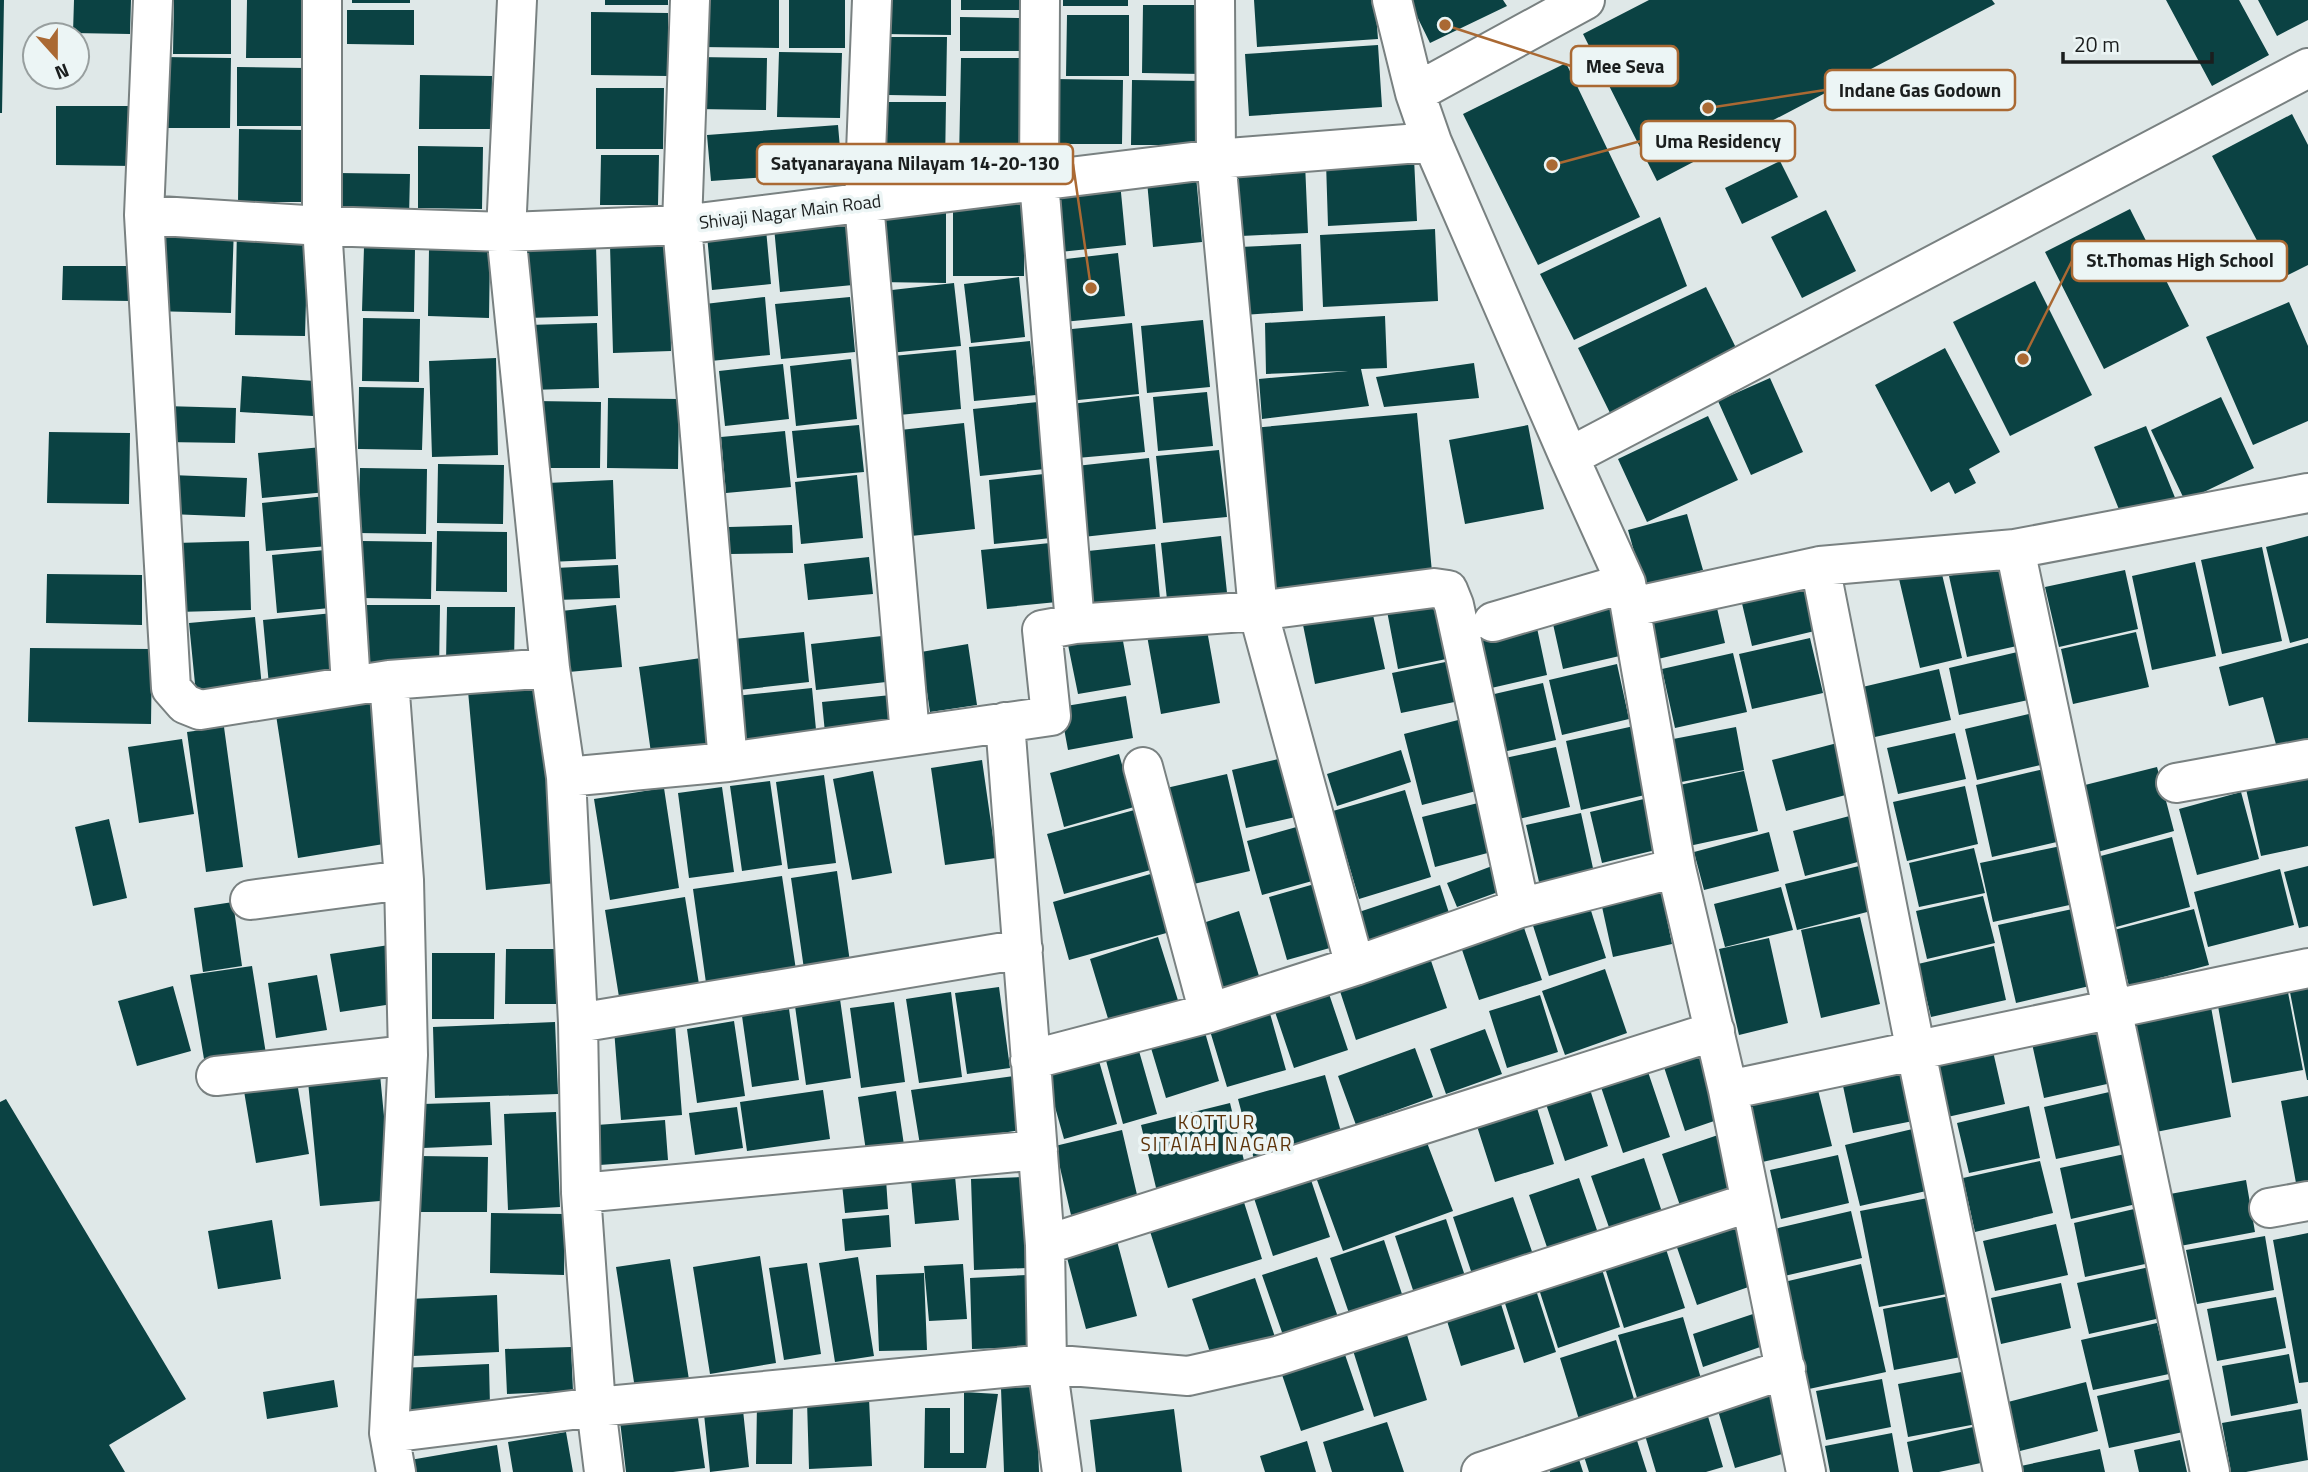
<svg xmlns="http://www.w3.org/2000/svg" width="2308" height="1472" viewBox="0 0 2308 1472" font-family="'Titillium Web',sans-serif">
<style>
.building{fill:#0b4243}
.lines{fill:none;stroke-linecap:round;stroke-linejoin:round}
.minor-casing{stroke:#798181;stroke-width:42}
.minor{stroke:#fff;stroke-width:38}
.labels{text-anchor:middle;stroke-width:7;stroke-linejoin:round;paint-order:stroke}
.street-label{font-size:18px;fill:#1b1e1e;stroke:#ecf5f5}
.neighbourhood-label{font-size:19px;letter-spacing:2px;fill:#5c3209;stroke:#ecf5f5}
.leader{fill:none;stroke:#aa6933;stroke-width:2.5}
.callout-dot{fill:#aa6933;stroke:#ecf5f5;stroke-width:2.5}
.callout{fill:#ecf5f5;stroke:#aa6933;stroke-width:2.5}
.callout-label{font-size:19px;text-anchor:middle;font-weight:bold;fill:#1b1e1e}
</style>
<rect width="100%" height="100%" fill="#dfe8e8"/>
<path class="building" d="M0,0H4L2,113H0Z
M74,0H131L130,34L73,33Z
M174,0H231V54H173Z
M247,0H313L312,58H246Z
M352,0H410V3H352Z
M605,0H668V5H605Z
M700,0H779V48L700,47Z
M789,0H845V48H789Z
M885,0H951V35L884,34Z
M961,0H1020V10H961Z
M1063,0H1128V6H1063Z
M1254,0H1375L1378,39L1257,47Z
M1409,0H1503L1507,6L1430,43Z
M1649,0H1992L1995,4L1657,181L1583,34Z
M2166,0H2239L2269,55L2212,86Z
M2258,0H2308V20L2277,36Z
M1143,5H1203V74L1142,73Z
M347,10H414V45L347,44Z
M591,12L668,13V76L591,75Z
M1067,15H1129V76H1066Z
M960,17L1022,18V51H960Z
M889,37H947L946,96L888,95Z
M1378,45L1382,107L1249,116L1245,54Z
M779,52L842,53L840,118L777,117Z
M163,57L231,58L230,128H163Z
M697,57L767,58L766,110L696,109Z
M961,58H1022L1021,160H959Z
M1566,63L1640,217L1538,265L1463,114Z
M237,67L306,68V126H237Z
M420,75L492,76L491,129H419Z
M1054,79L1123,80L1122,144H1054Z
M1132,80L1205,81V145H1131Z
M596,88H664L663,149H596Z
M881,102H946L945,167H879Z
M56,106H134V166L56,165Z
M2292,114L2308,145V265L2278,280L2212,156Z
M838,125L842,172L711,181L707,135Z
M239,129L305,130L304,202H238Z
M418,146L483,147L482,209L418,208Z
M601,155H659L658,205H600Z
M1414,158L1417,221L1328,226L1326,162Z
M1780,161L1798,197L1742,224L1725,188Z
M1305,163L1308,233L1241,236L1237,165Z
M338,173L410,174L409,218L338,217Z
M1196,176L1202,242L1153,247L1147,181Z
M1120,182L1126,245L1060,252L1053,189Z
M953,203H1025L1024,276H953Z
M2130,209L2189,326L2104,369L2045,252Z
M1826,210L1856,271L1802,298L1771,237Z
M878,213H946V283L877,282Z
M1660,217L1687,286L1574,340L1540,274Z
M846,219L853,285L780,292L774,227Z
M154,225L234,227L231,313L151,311Z
M237,227L308,228L305,336L235,335Z
M766,229L771,284L712,290L707,235Z
M1435,229L1438,301L1323,307L1320,235Z
M669,243L671,351L613,353L610,245Z
M1301,244L1303,311L1243,315L1240,247Z
M596,245L598,316L527,318L524,248Z
M364,247L415,248L414,312L362,311Z
M429,249L490,250L489,318L428,316Z
M1118,253L1125,316L1063,322L1057,260Z
M63,266H131V301L62,300Z
M1019,277L1025,337L971,343L964,284Z
M2035,281L2092,395L2010,436L1953,322Z
M954,283L961,346L889,353L883,291Z
M1706,287L1740,356L1612,417L1578,348Z
M765,297L770,355L711,361L705,304Z
M850,297L855,352L781,359L775,304Z
M2289,302L2308,346V421L2253,445L2206,337Z
M1385,316L1387,368L1361,369L1369,406L1262,419L1259,379L1348,371L1266,374L1265,323Z
M363,318L420,319L419,382L362,381Z
M1203,320L1210,387L1147,393L1141,326Z
M597,323L599,388L529,390L528,325Z
M1132,323L1139,394L1068,401L1062,330Z
M1030,341L1036,395L974,401L969,347Z
M1945,348L2000,452L1969,469L1976,483L1955,494L1949,482L1931,492L1875,385Z
M956,350L961,409L899,415L893,356Z
M496,358L498,455L432,457L429,361Z
M851,359L857,419L796,426L790,366Z
M1474,363L1479,398L1384,407L1376,377Z
M783,364L789,419L725,426L719,371Z
M242,376L315,381L313,416L240,412Z
M1770,378L1803,452L1751,475L1718,401Z
M359,387L424,388L422,450L358,449Z
M1207,392L1213,446L1158,451L1153,397Z
M1139,396L1145,452L1077,458L1071,404Z
M2221,397L2254,468L2185,501L2151,430Z
M608,398L679,399L678,469L607,468Z
M536,401L601,402L600,468H534Z
M1038,402L1045,469L980,476L973,409Z
M164,406L236,408L235,443L163,442Z
M1417,413L1432,572L1268,594L1252,428Z
M1708,416L1738,480L1647,522L1618,459Z
M964,423L975,529L902,537L891,431Z
M859,425L864,472L797,478L792,431Z
M1528,425L1544,509L1465,524L1449,440Z
M2146,426L2178,505L2124,522L2094,447Z
M785,431L791,487L726,493L721,437Z
M49,432L130,433L129,504L47,503Z
M322,447L327,492L262,498L258,453Z
M1219,450L1227,517L1163,523L1156,456Z
M1149,458L1156,529L1083,537L1076,466Z
M438,464L504,465L503,524L437,523Z
M360,468L427,469L426,534L358,533Z
M1044,474L1051,538L994,544L989,480Z
M171,475L247,478L245,517L169,514Z
M857,475L863,538L801,544L795,482Z
M613,480L616,559L549,562L547,483Z
M325,496L329,546L266,551L262,503Z
M1687,514L1703,570L1644,587L1628,530Z
M792,525L793,553L730,554L729,527Z
M437,531L507,532V592L436,591Z
M1221,536L1228,602L1168,609L1161,543Z
M2308,536V638L2290,643L2266,547Z
M249,541L251,610L177,612L175,543Z
M362,541L432,542L431,599L361,598Z
M1050,543L1057,602L987,609L981,550Z
M1155,544L1161,610L1094,618L1088,551Z
M2262,547L2282,641L2222,654L2201,560Z
M325,550L330,608L277,613L272,555Z
M869,557L873,594L808,600L804,564Z
M2008,562L2026,644L1967,657L1949,576Z
M2195,562L2216,656L2152,670L2132,576Z
M618,565L620,598L556,600L555,568Z
M1941,570L1962,658L1920,668L1899,579Z
M2125,570L2138,629L2059,647L2045,587Z
M47,574L142,575V625L46,623Z
M1812,579L1823,629L1752,646L1740,595Z
M1714,595L1725,643L1658,659L1647,610Z
M1443,599L1456,657L1398,669L1387,611Z
M1612,601L1624,655L1563,669L1551,615Z
M366,605H440L439,673L365,672Z
M616,605L622,667L558,673L552,612Z
M1371,606L1385,669L1315,684L1302,620Z
M447,607H515L514,663L446,662Z
M333,613L340,679L269,685L263,620Z
M255,617L262,687L196,694L189,623Z
M1205,619L1220,703L1161,714L1146,630Z
M1537,628L1547,675L1487,689L1475,642Z
M1121,630L1131,685L1078,694L1067,640Z
M804,632L809,682L739,690L734,639Z
M2136,632L2149,687L2073,704L2061,649Z
M882,636L886,682L816,690L811,644Z
M1810,638L1823,693L1752,709L1739,654Z
M2308,643V739L2277,748L2263,697L2229,706L2219,667Z
M968,644L977,705L930,712L921,652Z
M30,648L152,649L151,724L28,722Z
M2026,650L2037,698L1959,715L1949,668Z
M1733,653L1747,712L1675,728L1662,669Z
M701,658L714,751L652,760L639,667Z
M1455,660L1464,700L1401,713L1392,673Z
M1617,664L1629,719L1562,735L1549,680Z
M1939,669L1951,720L1866,739L1854,689Z
M1543,683L1556,740L1503,752L1490,695Z
M539,684L556,883L486,890L468,691Z
M373,687L396,842L298,858L274,702Z
M812,688L817,740L740,747L735,696Z
M891,695L896,735L826,743L822,702Z
M1126,696L1133,738L1068,750L1060,707Z
M2033,713L2045,764L1977,780L1965,729Z
M1462,719L1480,790L1422,805L1404,734Z
M1634,726L1649,794L1581,810L1566,741Z
M224,727L243,867L206,872L187,732Z
M1736,727L1744,770L1676,783L1668,740Z
M1955,733L1966,779L1898,794L1887,748Z
M182,739L194,814L139,823L128,747Z
M1841,742L1853,793L1786,811L1772,760Z
M1556,747L1570,807L1519,819L1505,758Z
M1401,750L1411,782L1337,806L1327,774Z
M1119,754L1134,807L1064,827L1050,773Z
M1295,755L1309,814L1246,828L1232,770Z
M982,760L996,858L945,865L931,768Z
M2157,767L2174,831L2094,853L2077,787Z
M2044,769L2061,841L1992,857L1976,785Z
M873,771L892,873L852,880L833,779Z
M1744,771L1758,831L1689,846L1675,786Z
M1227,774L1250,871L1185,886L1162,789Z
M824,775L836,863L788,869L776,782Z
M2308,775V846L2261,856L2246,789Z
M770,781L782,865L742,871L730,786Z
M1965,786L1978,844L1907,861L1893,802Z
M722,787L734,872L689,878L678,793Z
M664,788L679,888L610,900L594,799Z
M1405,790L1431,877L1359,899L1333,811Z
M2241,792L2259,859L2197,875L2179,809Z
M1652,797L1664,848L1602,863L1590,812Z
M1482,802L1495,851L1435,867L1422,817Z
M1138,809L1154,869L1064,894L1047,834Z
M1581,813L1596,882L1542,895L1526,825Z
M1857,814L1869,859L1805,876L1793,831Z
M109,819L127,898L93,906L75,827Z
M1307,824L1323,878L1262,895L1247,841Z
M1769,832L1779,871L1704,890L1694,852Z
M2172,837L2190,907L2116,927L2097,857Z
M2061,846L2074,904L1993,922L1980,863Z
M1974,848L1985,893L1919,907L1909,863Z
M1500,863L1509,888L1457,907L1447,883Z
M1859,866L1871,911L1797,930L1785,884Z
M2308,866V926L2299,928L2284,872Z
M2280,869L2294,925L2208,947L2194,892Z
M837,871L850,962L804,969L791,878Z
M1154,873L1170,932L1069,960L1053,902Z
M782,876L796,970L706,983L693,889Z
M1659,880L1672,944L1613,957L1599,893Z
M1325,881L1344,944L1287,960L1269,897Z
M1440,885L1450,916L1369,944L1359,912Z
M1781,887L1793,930L1725,947L1714,904Z
M1586,895L1606,958L1549,976L1529,913Z
M1983,896L1995,943L1927,959L1916,911Z
M685,897L699,984L619,997L605,910Z
M233,902L242,966L203,972L194,908Z
M2077,908L2094,985L2016,1003L1998,925Z
M2194,909L2209,965L2129,986L2114,930Z
M1239,911L1259,976L1214,991L1194,926Z
M1520,916L1542,980L1479,1000L1458,938Z
M1860,917L1880,1004L1821,1018L1801,930Z
M1158,937L1182,1013L1113,1035L1090,959Z
M1769,938L1788,1023L1739,1035L1719,949Z
M389,945L399,1003L340,1012L330,954Z
M1994,946L2006,1000L1931,1017L1918,964Z
M506,949H566V1004H505Z
M1427,949L1447,1008L1356,1040L1336,979Z
M432,953H495L494,1019H432Z
M252,966L266,1054L205,1065L190,975Z
M1605,969L1627,1033L1565,1055L1542,991Z
M317,975L327,1030L276,1038L268,983Z
M2286,982L2303,1070L2232,1083L2216,995Z
M2308,983V1080H2307L2289,987Z
M1326,985L1348,1050L1294,1068L1272,1003Z
M173,986L191,1051L137,1066L118,1001Z
M999,987L1010,1068L967,1074L955,993Z
M951,992L962,1077L919,1083L906,999Z
M1540,995L1558,1052L1507,1068L1489,1011Z
M840,999L851,1078L806,1085L795,1006Z
M894,1002L905,1082L861,1088L850,1008Z
M1267,1003L1286,1070L1227,1087L1207,1021Z
M2211,1007L2231,1117L2151,1133L2130,1022Z
M789,1009L799,1080L752,1087L742,1016Z
M734,1021L745,1096L697,1103L687,1029Z
M555,1022L558,1094L435,1098L433,1027Z
M1202,1022L1219,1081L1166,1098L1148,1038Z
M2103,1023L2116,1082L2044,1098L2031,1039Z
M675,1024L682,1115L621,1120L614,1029Z
M1485,1029L1502,1074L1446,1094L1430,1049Z
M1137,1044L1157,1114L1123,1124L1104,1053Z
M1696,1047L1720,1119L1685,1131L1661,1058Z
M1992,1047L2005,1104L1943,1118L1929,1061Z
M1415,1048L1433,1097L1356,1125L1338,1076Z
M1099,1061L1117,1124L1064,1139L1046,1075Z
M379,1064L392,1200L320,1206L307,1071Z
M1646,1066L1670,1137L1623,1153L1599,1081Z
M1909,1073L1918,1120L1853,1133L1843,1086Z
M1325,1075L1343,1139L1255,1163L1238,1099Z
M296,1076L309,1154L256,1163L243,1085Z
M1014,1076L1021,1130L920,1145L911,1090Z
M1587,1080L1608,1146L1565,1161L1543,1095Z
M823,1090L830,1139L747,1151L740,1102Z
M1818,1090L1832,1146L1758,1163L1745,1107Z
M2118,1090L2130,1143L2056,1159L2044,1107Z
M896,1091L904,1145L866,1151L858,1097Z
M2308,1096V1192L2298,1194L2281,1101Z
M1534,1098L1554,1164L1495,1182L1474,1117Z
M6,1099L186,1399L109,1445L125,1472H0V1102Z
M490,1102L492,1145L423,1148L422,1104Z
M1230,1103L1247,1173L1158,1196L1141,1125Z
M2029,1106L2040,1158L1969,1173L1957,1123Z
M737,1107L743,1148L695,1155L689,1113Z
M556,1112L560,1207L508,1210L504,1114Z
M665,1120L668,1160L586,1166L583,1126Z
M1921,1127L1935,1189L1860,1206L1845,1145Z
M1122,1130L1138,1199L1071,1215L1055,1146Z
M1718,1135L1739,1199L1684,1217L1662,1154Z
M1426,1140L1453,1211L1343,1251L1317,1180Z
M2134,1152L2145,1202L2071,1219L2060,1168Z
M1838,1155L1849,1203L1781,1219L1770,1170Z
M419,1156L488,1157L487,1212H418Z
M1644,1158L1663,1215L1611,1233L1591,1176Z
M2040,1161L2053,1213L1975,1232L1963,1178Z
M954,1165L959,1220L915,1224L910,1169Z
M1309,1174L1330,1237L1273,1256L1252,1192Z
M1024,1177L1027,1268L974,1270L971,1179Z
M1579,1178L1599,1236L1549,1253L1529,1195Z
M886,1179L888,1209L845,1213L842,1184Z
M2246,1180L2255,1232L2180,1246L2170,1194Z
M1242,1196L1262,1259L1168,1288L1148,1225Z
M1513,1197L1536,1263L1475,1283L1453,1217Z
M1933,1197L1952,1293L1879,1307L1860,1211Z
M2147,1206L2159,1261L2085,1277L2074,1223Z
M1851,1211L1862,1258L1780,1277L1770,1230Z
M491,1213L565,1214L564,1275L490,1273Z
M889,1215L891,1247L845,1251L842,1219Z
M1734,1216L1757,1284L1697,1305L1673,1236Z
M1446,1219L1466,1279L1415,1296L1395,1236Z
M272,1220L281,1279L218,1289L208,1231Z
M2056,1224L2068,1275L1995,1291L1983,1241Z
M2308,1233V1382L2299,1383L2273,1240Z
M2265,1236L2274,1290L2197,1304L2186,1250Z
M1384,1240L1405,1303L1351,1319L1330,1258Z
M1117,1241L1137,1316L1086,1329L1066,1254Z
M1665,1246L1685,1308L1624,1328L1604,1265Z
M760,1256L776,1363L710,1374L693,1267Z
M858,1257L874,1356L835,1362L819,1263Z
M1317,1257L1339,1320L1284,1338L1262,1275Z
M670,1259L690,1386L636,1395L616,1267Z
M807,1263L821,1354L784,1360L769,1268Z
M1600,1263L1620,1327L1558,1348L1537,1283Z
M963,1264L967,1319L929,1321L924,1266Z
M1861,1264L1886,1372L1809,1389L1784,1282Z
M2154,1266L2165,1317L2089,1334L2077,1283Z
M924,1273L927,1350L879,1351L876,1275Z
M1027,1275L1030,1347L972,1349L970,1278Z
M1255,1278L1277,1343L1214,1364L1192,1299Z
M2061,1283L2071,1328L2001,1344L1991,1298Z
M1534,1284L1556,1352L1524,1363L1502,1294Z
M1497,1291L1515,1349L1461,1366L1443,1308Z
M1965,1293L1976,1354L1894,1370L1883,1309Z
M497,1295L499,1352L413,1356L410,1299Z
M2276,1297L2286,1348L2217,1361L2207,1309Z
M1753,1314L1763,1346L1703,1367L1693,1334Z
M1683,1317L1702,1382L1638,1401L1618,1335Z
M2157,1323L2169,1374L2093,1390L2081,1340Z
M1404,1325L1427,1400L1374,1417L1350,1341Z
M1340,1340L1364,1410L1301,1431L1277,1360Z
M1616,1340L1637,1409L1581,1426L1560,1358Z
M571,1347L573,1391L507,1394L505,1349Z
M2289,1354L2298,1403L2231,1416L2222,1366Z
M489,1364L490,1406L403,1410L401,1368Z
M1977,1369L1987,1422L1908,1437L1898,1384Z
M1882,1379L1891,1427L1826,1440L1816,1391Z
M2171,1379L2183,1432L2109,1448L2097,1396Z
M334,1380L338,1407L267,1419L263,1392Z
M2086,1382L2098,1431L2020,1451L2008,1402Z
M1036,1387L1039,1472H1004L1001,1388Z
M1769,1388L1789,1452L1735,1468L1716,1404Z
M964,1392L998,1394L986,1468H924L925,1408H950V1453H964Z
M869,1398L872,1466L809,1469L807,1401Z
M757,1403L793,1404L792,1464H756Z
M1704,1403L1723,1467L1706,1472H1656L1641,1422Z
M1174,1409L1182,1472H1096L1090,1420Z
M2301,1409L2308,1460L2246,1472H2231L2222,1423Z
M743,1410L749,1467L710,1472L704,1414Z
M697,1411L705,1468L673,1472H626L620,1421Z
M1387,1422L1404,1472H1332L1323,1442Z
M1982,1425L1990,1461L1939,1472H1913L1907,1442Z
M1633,1428L1647,1472H1589L1580,1444Z
M566,1432L573,1472H513L508,1442Z
M1892,1433L1899,1472H1830L1825,1446Z
M2180,1440L2187,1472H2139L2134,1450Z
M1307,1441L1316,1472H1265L1260,1456Z
M1574,1444L1583,1472H1550L1544,1454Z
M497,1445L501,1472H412L410,1460Z
M2100,1449L2105,1472H2017L2016,1467Z"/>
<g class="lines">
<defs>
<path id="minor" d="M153,0L144,215L171,688L185,704L200,710L389,680L550,668
M322,0V226L351,685
M517,0L506,232L550,668L566,777L578,1023L581,1193L596,1407L604,1472
M690,0L682,225L728,762
M872,0L864,203L910,735
M1040,0L1039,181L1075,624
M1215,0L1216,159L1258,611L1355,966
M1392,0L1415,93L1432,142L1569,457L1626,583L1676,868L1728,1090L1806,1472
M1415,93L1585,0
M144,215L322,226L506,232L682,225L1216,159L1432,142
M1569,457L2308,68
M2015,549L2210,1472
M1820,566L1916,1052L2003,1472
M1632,607L1820,566L2015,549L2308,493
M1493,622L1626,583
M389,680L404,880L408,1055L389,1433L396,1472
M1005,722L1045,1245L1047,1364L1062,1472
M1143,767L1209,1013
M566,777L728,762L1051,716L1042,630L1075,624L1258,611L1434,588L1448,590L1454,605L1520,908
M2176,783L2308,759
M250,900L404,880
M578,1023L1023,949
M1030,1060L1209,1013L1355,966L1520,908L1676,868
M216,1076L408,1055
M1728,1090L2308,968
M581,1193L1038,1150
M2269,1208L2308,1201
M1045,1245L1715,1031
M389,1433L596,1407L1047,1364L1188,1376L1277,1356L1751,1202
M1481,1472L1786,1369"/>
</defs>
<use href="#minor" class="minor-casing"/>
<use href="#minor" class="minor"/>
</g>
<g class="labels">
<g class="street-label">
<text transform="translate(790 212) rotate(-7)" y="6">Shivaji Nagar Main Road</text>
</g>
<g class="neighbourhood-label">
<text x="1217" y="1129">KOTTUR<tspan x="1217" dy="22">SITAIAH NAGAR</tspan></text>
</g>
</g>
<path class="leader" d="M1445 25L1571 66M1708 108L1825 90M1552 165L1641 141M1091 288L1073 164M2023 359L2072 261"/>
<g class="callout-dot">
<circle cx="1445" cy="25" r="7"/>
<circle cx="1708" cy="108" r="7"/>
<circle cx="1552" cy="165" r="7"/>
<circle cx="1091" cy="288" r="7"/>
<circle cx="2023" cy="359" r="7"/>
</g>
<g class="callout">
<rect x="1571" y="46" width="107" height="40" rx="7"/>
<rect x="1825" y="70" width="190" height="40" rx="7"/>
<rect x="1641" y="121" width="154" height="40" rx="7"/>
<rect x="757" y="144" width="316" height="40" rx="7"/>
<rect x="2072" y="241" width="215" height="40" rx="7"/>
</g>
<g class="callout-label">
<text x="1625" y="73">Mee Seva</text>
<text x="1920" y="97">Indane Gas Godown</text>
<text x="1718" y="148">Uma Residency</text>
<text x="915" y="170">Satyanarayana Nilayam 14-20-130</text>
<text x="2180" y="267">St.Thomas High School</text>
</g>
<g transform="translate(56 56) rotate(159)"><circle r="33" fill="#ecf5f5" stroke="#989f9f" stroke-width="2"/>
<path d="M0-5L12 26L0 18L-12 26Z" fill="#aa6933"/>
<text y="-10" font-size="19" font-weight="bold" text-anchor="middle" fill="#1b1e1e">N</text>
</g>
<path d="M2063 52v10h149v-10" fill="none" stroke="#1b1e1e" stroke-width="3.5"/>
<text x="2074" y="52" font-size="21" fill="#1b1e1e" stroke="#ecf5f5" stroke-width="5" paint-order="stroke">20 m</text>
</svg>
